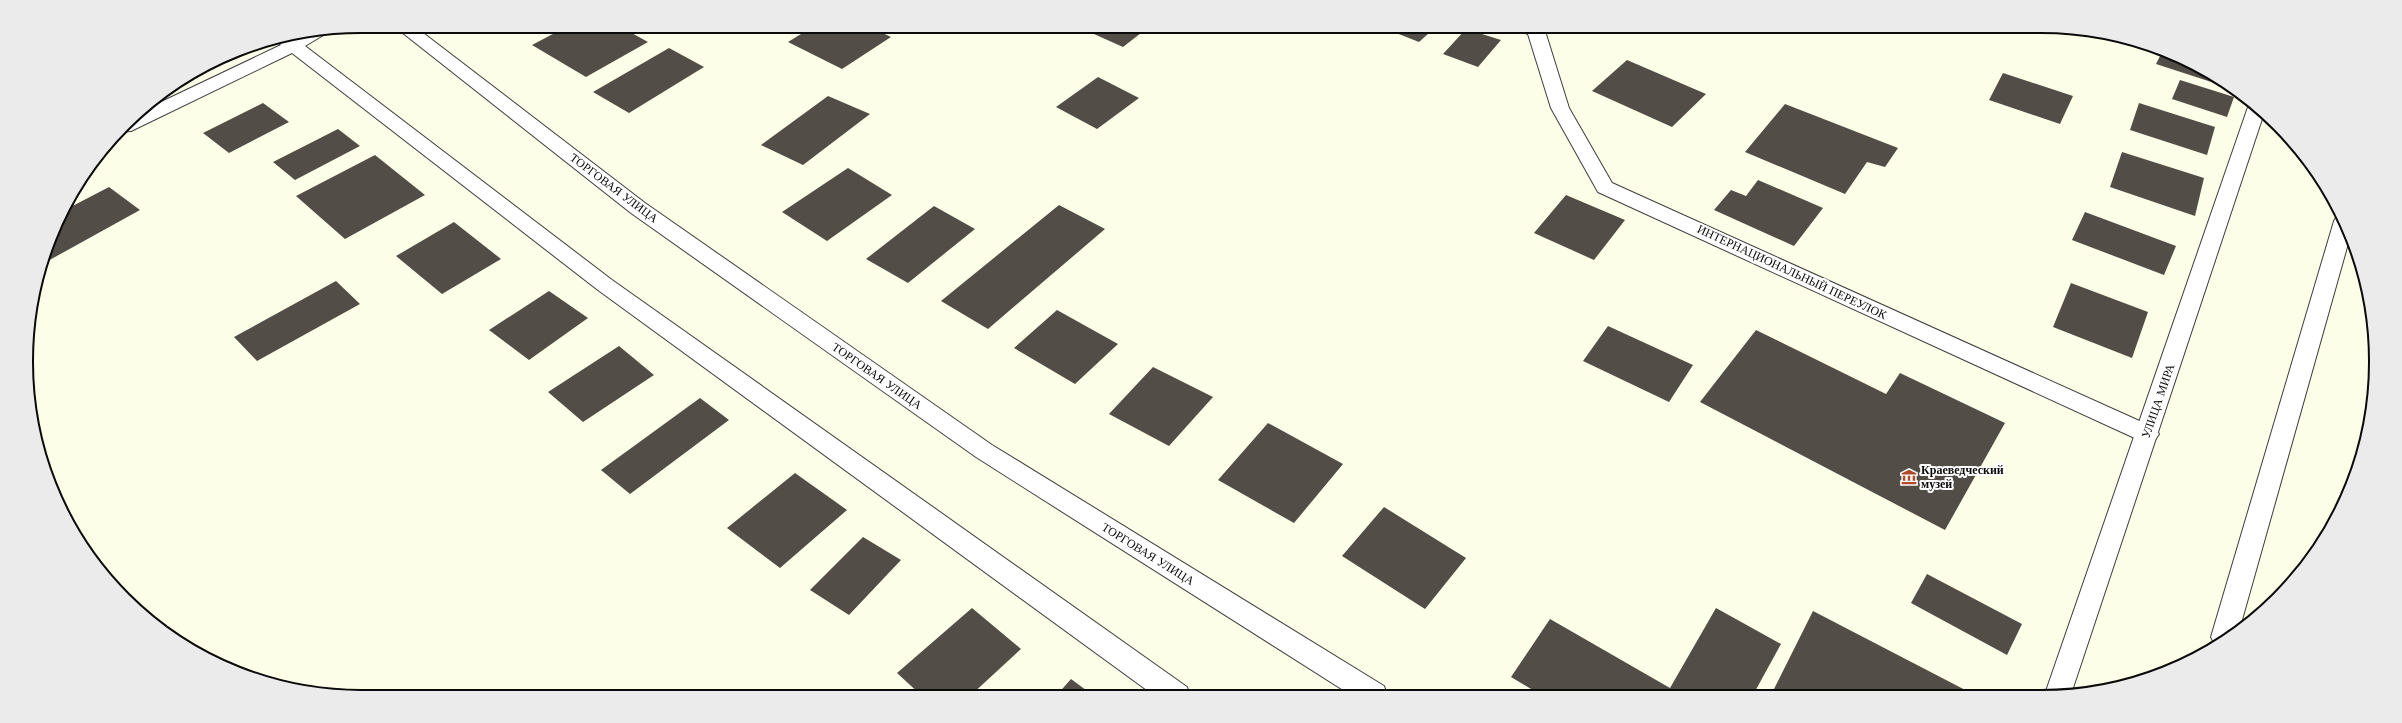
<svg xmlns="http://www.w3.org/2000/svg" width="2402" height="723" viewBox="0 0 2402 723" font-family="'Libre Baskerville',serif">
<style>
.building{fill:#524e47}
.lines{fill:none;stroke-linecap:round;stroke-linejoin:round}
.minor-casing{stroke:#3d3d3d;stroke-width:2}
.tertiary-casing{stroke:#3d3d3d;stroke-width:2}
.minor{fill:#fff;fill-rule:evenodd}
.tertiary{fill:#fff;fill-rule:evenodd}
.labels{text-anchor:middle;stroke-width:4;stroke-linejoin:round;paint-order:stroke}
.street-label{font-size:12px;fill:#0a0a0a;stroke:#fff}
.poi-label{font-size:12px;font-weight:bold;fill:#0a0a0a;stroke:#fff;text-anchor:start}
.rim{fill:none;stroke:#0a0a0a;stroke-width:2}
</style>
<rect width="100%" height="100%" fill="#fcfee8"/>
<path class="building" d="M475,26H504L488,34Z
M568,26H619L648,42L586,77L532,45Z
M814,26H868L891,37L842,69L788,42Z
M1076,26H1150L1123,47Z
M1389,26H1437L1419,42L1386,29Z
M1466,29L1501,40L1478,67L1443,54Z
M669,48L704,67L629,113L593,92Z
M2163,50L2227,83L2236,90L2156,64Z
M1627,60L1706,94L1672,127L1592,91Z
M2003,73L2073,96L2060,124L1989,100Z
M1098,77L1139,98L1097,129L1056,107Z
M2180,80L2234,97L2227,117L2172,99Z
M828,96L870,114L803,165L761,145Z
M263,103L289,122L229,153L203,133Z
M2139,103L2215,127L2207,155L2130,130Z
M1785,104L1898,148L1885,167L1867,162L1845,194L1745,152Z
M338,129L360,146L295,180L273,162Z
M2122,152L2204,178L2195,216L2110,187Z
M375,155L425,195L345,239L296,196Z
M848,168L892,195L827,241L782,212Z
M1758,180L1823,208L1794,246L1714,210L1731,190L1746,196Z
M109,187L140,210L46,262L61,212Z
M1566,195L1625,220L1594,260L1534,233Z
M1059,205L1105,229L988,329L941,301Z
M934,206L975,229L908,283L866,259Z
M2085,212L2176,246L2164,275L2072,240Z
M454,222L501,259L442,294L396,256Z
M336,281L360,304L257,361L234,337Z
M2071,283L2148,312L2132,358L2053,327Z
M549,291L588,318L529,360L489,330Z
M1057,310L1118,344L1075,384L1014,348Z
M1608,326L1693,365L1669,402L1583,361Z
M1756,330L1886,394L1900,373L2005,423L1945,530L1700,402Z
M619,346L654,375L583,422L548,392Z
M1153,367L1213,397L1169,446L1109,414Z
M700,398L729,420L630,494L601,470Z
M1268,423L1343,464L1294,523L1218,480Z
M795,473L847,510L780,568L727,528Z
M1384,507L1466,558L1425,609L1342,556Z
M863,537L901,560L849,615L810,590Z
M1927,574L2022,624L2007,655L1911,603Z
M972,608L1021,649L970,696H922L897,673Z
M1716,608L1781,644L1753,695H1541L1511,677L1550,619L1670,688Z
M1813,611L1973,694L1771,695Z
M1071,679L1094,696H1056Z"/>
<g class="lines">
<defs>
<path id="minor" d="M394,26H414L645,203L992,445L1384,686L1387,695H1351L976,457L631,213Z
M1514,26H1538L1545,31L1569,108L1612,183L2155,428L2159,434L2155,440L2147,443L2139,440L1598,192L1551,108L1528,34L1517,30Z
M327,29L325,34L305,46L612,280L1187,687L1190,696H1155L598,290L292,53L131,131L119,132L136,114L281,45L275,39L290,34L294,38L305,32Z"/>
<path id="tertiary" d="M2252,103L2264,113L2071,694H2045L2248,107Z
M2341,215L2351,233L2240,627L2214,643L2211,637L2334,221L2337,216Z"/>
</defs>
<use href="#minor" class="minor-casing"/>
<use href="#tertiary" class="tertiary-casing"/>
<use href="#minor" class="minor"/>
<use href="#tertiary" class="tertiary"/>
</g>
<defs>
<symbol id="museum-bare" viewBox="-9 -9 18 18"><path d="M0-6L6-3V-2H-6V-3ZM-5-1h2V3h-2ZM-1-1h2V3h-2ZM3-1h2V3H3ZM-6 4H6V6H-6Z" fill="#b24929" stroke="#fff" stroke-width="2.5" paint-order="stroke"/></symbol>
</defs>
<g fill-rule="evenodd">
<use href="#museum-bare" x="1898" y="466" width="22" height="22"/>
</g>
<g class="labels">
<g class="street-label">
<text transform="translate(614 188) rotate(37)" y="4">ТОРГОВАЯ УЛИЦА</text>
<text transform="translate(1792 272) rotate(25)" y="4">ИНТЕРНАЦИОНАЛЬНЫЙ ПЕРЕУЛОК</text>
<text transform="translate(877 376) rotate(35)" y="4">ТОРГОВАЯ УЛИЦА</text>
<text transform="translate(2158 401) rotate(-71)" y="4">УЛИЦА МИРА</text>
<text transform="translate(1148 554) rotate(32)" y="4">ТОРГОВАЯ УЛИЦА</text>
</g>
<g class="poi-label">
<text x="1921" y="474">Краеведческий<tspan x="1921" dy="14">музей</tspan></text>
</g>
</g>
<path d="M0 0H2402V723H0ZM361 33H2041A328 328 0 0 1 2369 361V362A328 328 0 0 1 2041 690H361A328 328 0 0 1 33 362V361A328 328 0 0 1 361 33Z" fill="#ebebeb" fill-rule="evenodd"/>
<path class="rim" d="M361 33H2041A328 328 0 0 1 2369 361V362A328 328 0 0 1 2041 690H361A328 328 0 0 1 33 362V361A328 328 0 0 1 361 33Z"/>
</svg>
